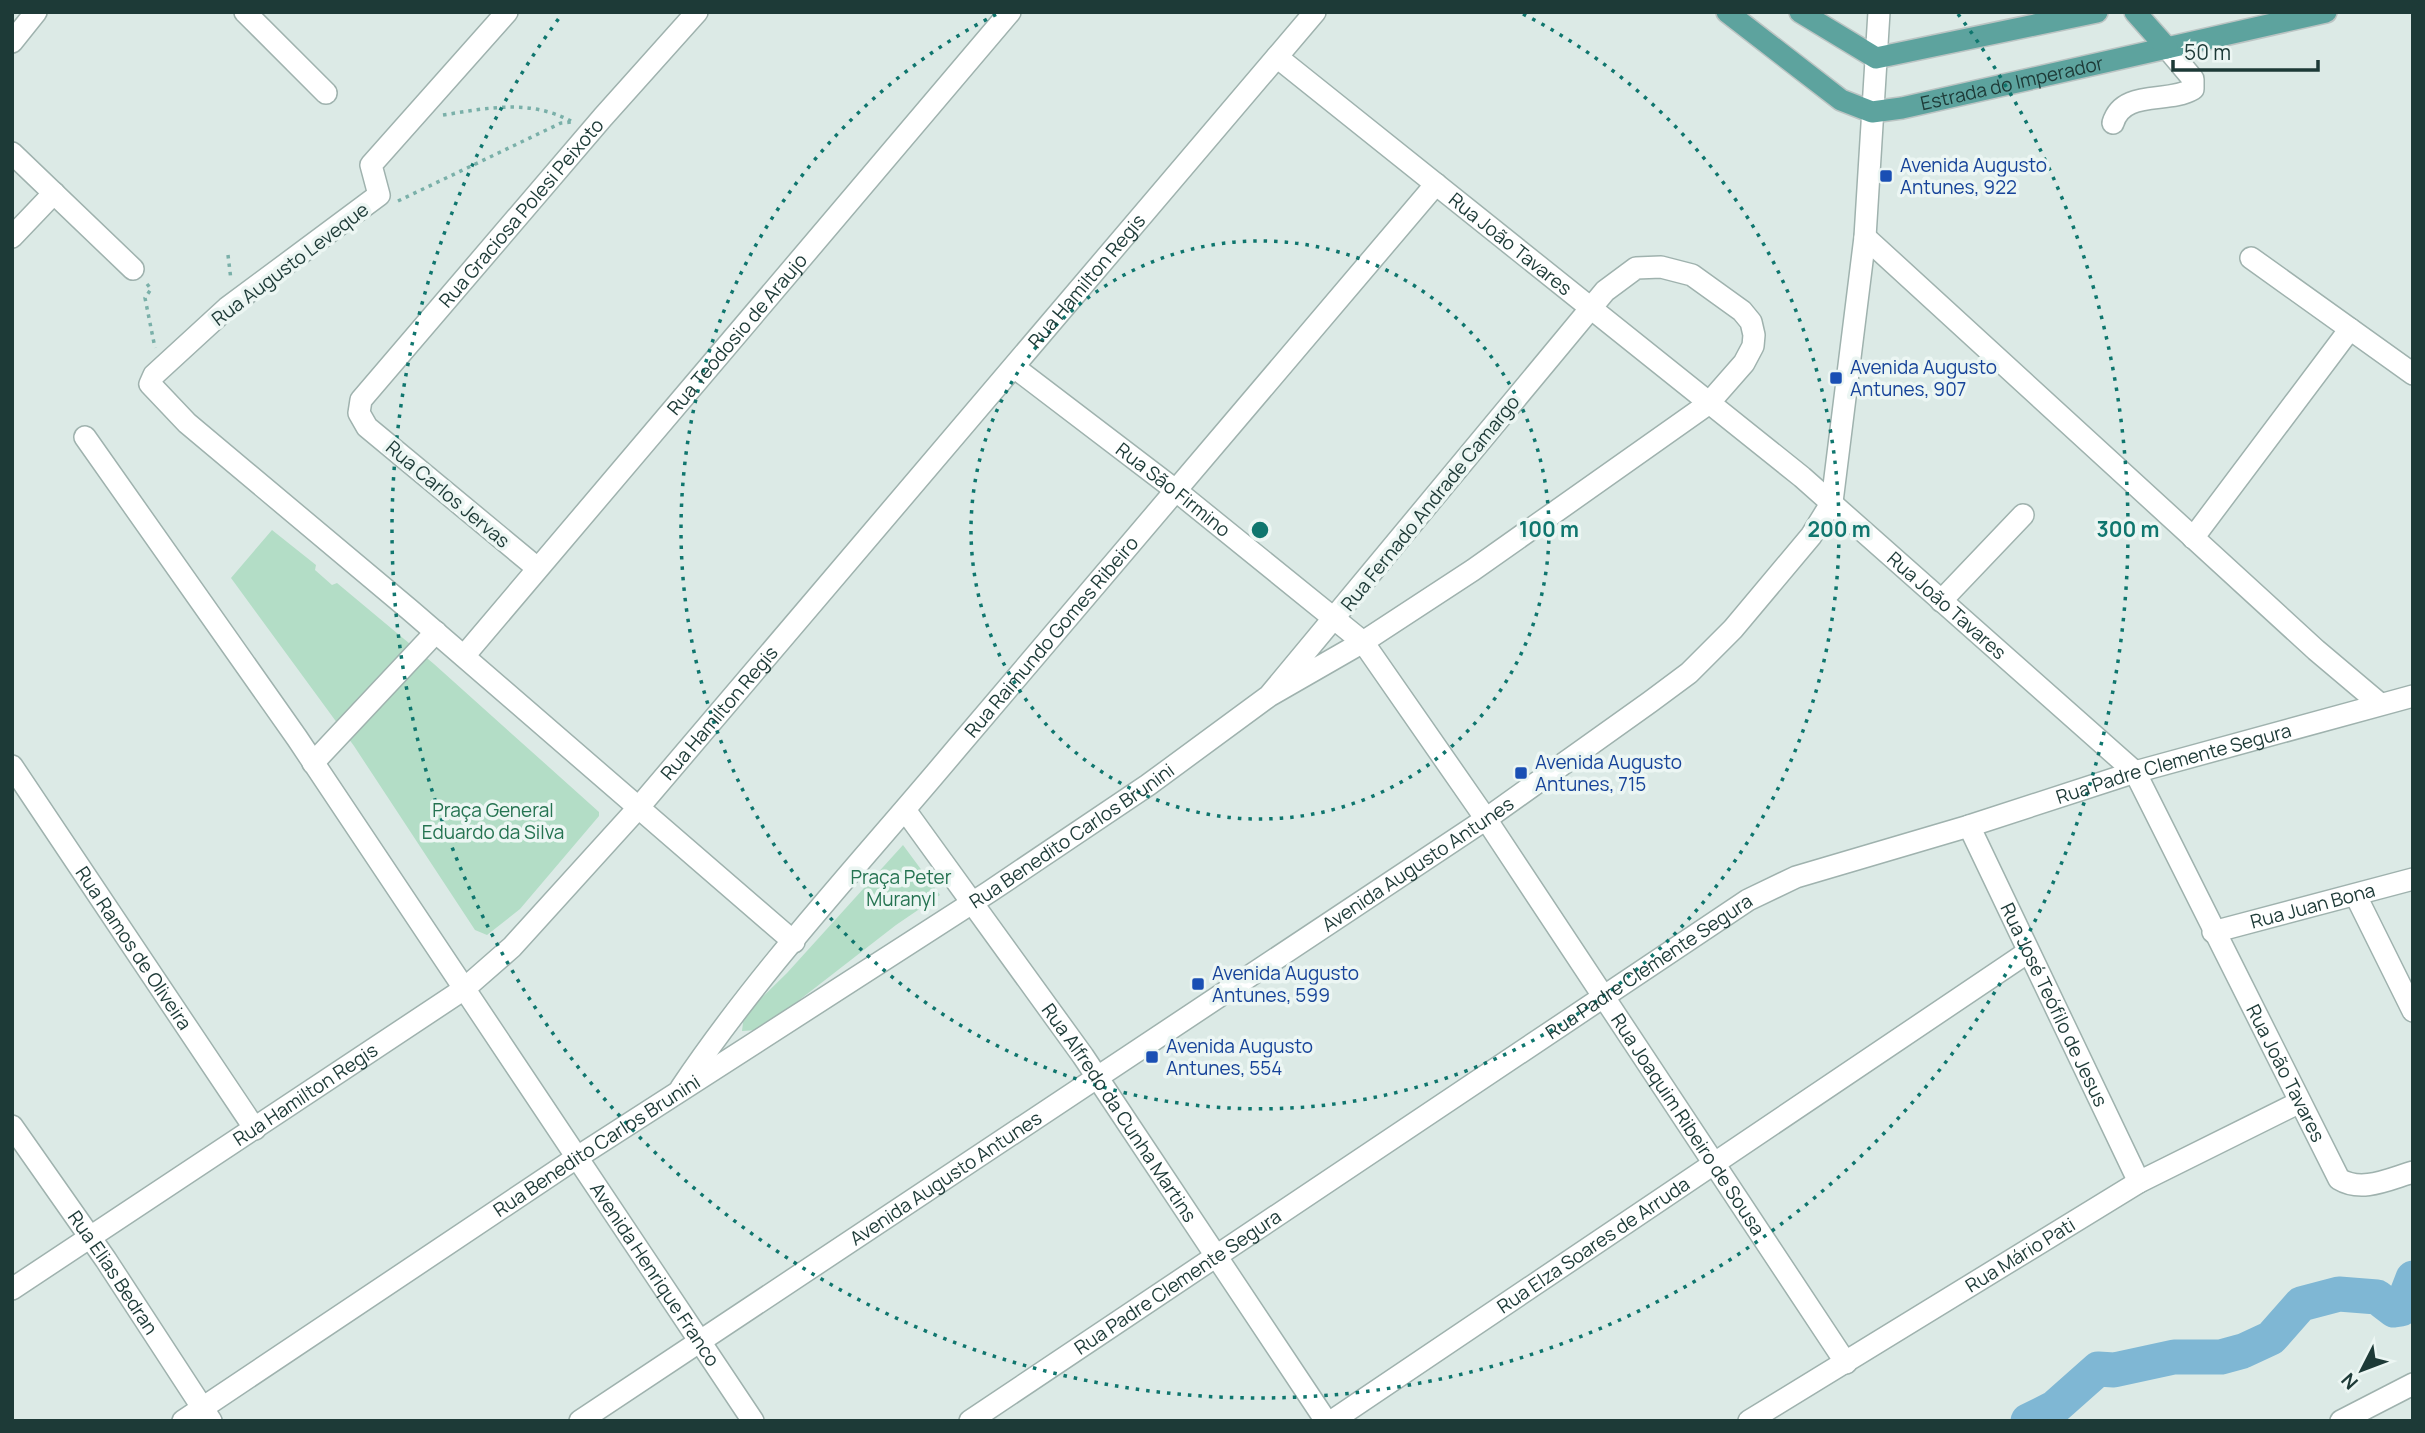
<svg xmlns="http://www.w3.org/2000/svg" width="2425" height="1433" viewBox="0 0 2425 1433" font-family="Manrope,sans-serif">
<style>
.green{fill:#b3ddc6}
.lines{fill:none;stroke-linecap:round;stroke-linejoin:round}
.river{stroke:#7fb7d4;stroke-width:35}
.minor-casing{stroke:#9fb2ae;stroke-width:24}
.major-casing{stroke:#bbc4c3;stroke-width:24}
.path{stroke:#7ab0a9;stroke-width:3.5;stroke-dasharray:3.5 5;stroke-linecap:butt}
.minor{stroke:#fff;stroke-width:21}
.major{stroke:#5da39e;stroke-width:21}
.ring{fill:none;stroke:#0f766e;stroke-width:3.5;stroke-dasharray:3.5 7}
.transit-dot{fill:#1a4fb4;stroke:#ecf6f3;stroke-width:2.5}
.labels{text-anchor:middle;stroke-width:7;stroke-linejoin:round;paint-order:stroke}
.street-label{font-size:19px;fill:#1d3a37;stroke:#ecf6f3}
.transit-label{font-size:19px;fill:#164399;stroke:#ecf6f3;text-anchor:start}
.park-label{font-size:19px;fill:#257351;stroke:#ecf6f3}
.centre{fill:#0f766e;stroke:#ecf6f3;stroke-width:3.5}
.ring-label{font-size:21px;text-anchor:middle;font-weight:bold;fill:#0f766e;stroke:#ecf6f3;stroke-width:7;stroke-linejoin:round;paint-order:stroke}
</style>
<rect width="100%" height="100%" fill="#dceae6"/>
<path class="green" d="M272,530L316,565L315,570L332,585L337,583L434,664L599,812V816L520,909L487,935L475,930L354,746L231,578Z
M903,845L940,895L896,925L771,1022L758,1030L742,1031L744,1015L787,973Z"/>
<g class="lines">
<path class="river" d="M2028,1421L2054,1408L2098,1369L2114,1370L2174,1357H2221L2243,1351L2271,1338L2301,1304L2339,1294L2377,1297L2394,1310L2401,1309L2413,1278"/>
<defs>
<g id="minor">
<path d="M245,12L326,93"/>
<path d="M507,12L371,165L379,195L227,308L154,375L150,384L187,423L410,610L794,942"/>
<path d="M12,42L36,12"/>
<path id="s1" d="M1277,57L1802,477L2135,772L2339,1179C2362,1193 2389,1179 2413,1172"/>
<path d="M2113,123C2123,89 2168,104 2193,89V79L2167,48"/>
<path d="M12,153L133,269"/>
<path d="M12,237L54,193"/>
<path d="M1865,237L2316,650L2380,704"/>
<path d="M2251,258L2413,374"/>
<path id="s2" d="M1014,367L1174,489L1363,642L1486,819L1846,1363"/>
<path id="s3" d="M85,437L297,738L753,1421"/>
<path d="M2193,538L2350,329"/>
<path id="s4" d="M536,567L367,427L359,413L361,400L603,117L697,12"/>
<path d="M1941,601L2023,515"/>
<path id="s5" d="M464,656L1010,12"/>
<path d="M313,763L436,632"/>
<path id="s6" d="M12,766L255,1129"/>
<path id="s7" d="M905,810L1083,1056L1326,1421"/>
<path id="s8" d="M1969,826L2139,1182"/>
<path d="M2356,896L2413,1011"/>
<path id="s9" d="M2213,932L2413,879"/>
<path id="s10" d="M681,1088C760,970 865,858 957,748C1116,560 1276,372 1436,184"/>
<path id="s11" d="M12,1126L106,1260L211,1421"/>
<path id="s12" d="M12,1289L464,989L512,947L639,807L1315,12"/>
<path id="s13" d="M183,1421L576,1158L989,892L1148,785L1269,696L1363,642L1473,570L1708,404L1744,363L1753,346L1754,335L1751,322L1742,311L1692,275L1661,267L1636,268L1605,291L1269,696"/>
<path id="s14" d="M580,1421L1486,819L1650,702L1689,673L1733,629L1811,536L1832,502L1865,237L1879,12"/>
<path id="s15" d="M970,1421L1748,900L1796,877L1969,826L2135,772L2413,696"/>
<path id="s16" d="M1332,1421L2028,952"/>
<path id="s17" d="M1749,1421L2139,1182L2300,1102"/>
<path d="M2341,1421L2413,1384"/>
</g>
<g id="major">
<path id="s18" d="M1727,12L1841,100L1872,112L1902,108L2326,12"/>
<path d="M1800,12L1876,58L2097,12"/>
<path d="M2135,12L2167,48"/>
</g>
</defs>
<use href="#minor" class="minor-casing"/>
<use href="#major" class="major-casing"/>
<path class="path" d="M443,115C488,108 529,99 571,121
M398,201L561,123L572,122
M228,255L231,280
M147,284L151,289L145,298L155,348"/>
<use href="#minor" class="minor"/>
<use href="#major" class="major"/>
</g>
<g class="ring">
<circle cx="1260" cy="530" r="289"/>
<path d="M1523 14A579 579 0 1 1 997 14"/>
<path d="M1958 14A868 868 0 1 1 562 14"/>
</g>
<g class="transit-dot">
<rect x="1879" y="169" width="14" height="14" rx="3.5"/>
<rect x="1829" y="371" width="14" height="14" rx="3.5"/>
<rect x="1514" y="766" width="14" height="14" rx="3.5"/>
<rect x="1191" y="977" width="14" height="14" rx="3.5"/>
<rect x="1145" y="1050" width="14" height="14" rx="3.5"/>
</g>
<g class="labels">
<g class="street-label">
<text dy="7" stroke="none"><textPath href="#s18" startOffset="320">Estrada do Imperador</textPath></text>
<text dy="7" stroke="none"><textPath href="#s4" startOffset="495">Rua Graciosa Polesi Peixoto</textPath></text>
<text dy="7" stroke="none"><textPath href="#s1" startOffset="299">Rua João Tavares</textPath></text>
<text transform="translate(290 264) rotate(-37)" y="7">Rua Augusto Leveque</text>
<text dy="7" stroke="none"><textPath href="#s12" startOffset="1486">Rua Hamilton Regis</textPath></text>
<text dy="7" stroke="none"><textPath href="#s5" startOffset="422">Rua Teodosio de Araujo</textPath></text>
<text dy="7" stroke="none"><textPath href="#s2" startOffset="201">Rua São Firmino</textPath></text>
<text transform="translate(448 494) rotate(40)" y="7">Rua Carlos Jervas</text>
<text transform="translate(1430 503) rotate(-51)" y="7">Rua Fernado Andrade Camargo</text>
<text dy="7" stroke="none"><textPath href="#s1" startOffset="866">Rua João Tavares</textPath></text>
<text dy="7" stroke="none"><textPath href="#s10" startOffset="584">Rua Raimundo Gomes Ribeiro</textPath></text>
<text dy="7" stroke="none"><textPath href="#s12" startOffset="919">Rua Hamilton Regis</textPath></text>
<text dy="7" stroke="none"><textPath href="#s15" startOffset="1384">Rua Padre Clemente Segura</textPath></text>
<text dy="7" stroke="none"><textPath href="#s13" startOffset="1064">Rua Benedito Carlos Brunini</textPath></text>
<text dy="7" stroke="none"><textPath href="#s14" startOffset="1006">Avenida Augusto Antunes</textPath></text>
<text dy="7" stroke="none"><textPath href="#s9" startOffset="103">Rua Juan Bona</textPath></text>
<text dy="7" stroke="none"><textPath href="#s6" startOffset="219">Rua Ramos de Oliveira</textPath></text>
<text dy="7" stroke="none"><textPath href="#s15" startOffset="817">Rua Padre Clemente Segura</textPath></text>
<text dy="7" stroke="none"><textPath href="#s8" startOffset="198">Rua José Teófilo de Jesus</textPath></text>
<text dy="7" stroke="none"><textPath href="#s1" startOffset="1454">Rua João Tavares</textPath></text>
<text dy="7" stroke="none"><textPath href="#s12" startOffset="352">Rua Hamilton Regis</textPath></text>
<text dy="7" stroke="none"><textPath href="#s7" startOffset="371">Rua Alfredo da Cunha Martins</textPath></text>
<text dy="7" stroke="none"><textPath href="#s2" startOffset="1026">Rua Joaquim Ribeiro de Sousa</textPath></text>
<text dy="7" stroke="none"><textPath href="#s13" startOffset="497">Rua Benedito Carlos Brunini</textPath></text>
<text dy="7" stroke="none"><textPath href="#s14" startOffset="439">Avenida Augusto Antunes</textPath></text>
<text dy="7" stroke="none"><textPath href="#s16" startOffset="315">Rua Elza Soares de Arruda</textPath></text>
<text dy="7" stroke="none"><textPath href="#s17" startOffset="318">Rua Mário Pati</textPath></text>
<text dy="7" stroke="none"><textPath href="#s11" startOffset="178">Rua Elias Bedran</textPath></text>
<text dy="7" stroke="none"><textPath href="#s3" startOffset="1013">Avenida Henrique Franco</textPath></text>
<text dy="7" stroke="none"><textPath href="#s15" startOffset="250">Rua Padre Clemente Segura</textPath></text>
</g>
<g class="transit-label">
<text x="1900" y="172">Avenida Augusto<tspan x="1900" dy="22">Antunes, 922</tspan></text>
<text x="1850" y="374">Avenida Augusto<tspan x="1850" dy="22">Antunes, 907</tspan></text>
<text x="1535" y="769">Avenida Augusto<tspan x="1535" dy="22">Antunes, 715</tspan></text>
<text x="1212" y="980">Avenida Augusto<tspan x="1212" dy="22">Antunes, 599</tspan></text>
<text x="1166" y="1053">Avenida Augusto<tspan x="1166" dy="22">Antunes, 554</tspan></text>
</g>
<g class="park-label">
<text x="493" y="817">Praça General<tspan x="493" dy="22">Eduardo da Silva</tspan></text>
<text x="901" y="884">Praça Peter<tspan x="901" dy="22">Muranyl</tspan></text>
</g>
</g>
<circle cx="1260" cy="530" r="10" class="centre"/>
<g class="ring-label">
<text x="1549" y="537">100 m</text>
<text x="1839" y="537">200 m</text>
<text x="2128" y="537">300 m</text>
</g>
<rect width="2425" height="1433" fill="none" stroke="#1d3a37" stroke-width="28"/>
<g transform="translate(2362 1370) rotate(228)" stroke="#ecf6f3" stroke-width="5" paint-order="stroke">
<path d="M0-5L12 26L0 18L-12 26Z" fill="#1d3a37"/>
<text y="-10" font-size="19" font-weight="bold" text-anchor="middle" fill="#1d3a37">N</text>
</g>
<path d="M2173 60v10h145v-10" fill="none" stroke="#1d3a37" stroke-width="3.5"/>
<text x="2184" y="60" font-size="21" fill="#1d3a37" stroke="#ecf6f3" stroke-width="5" paint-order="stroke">50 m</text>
</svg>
